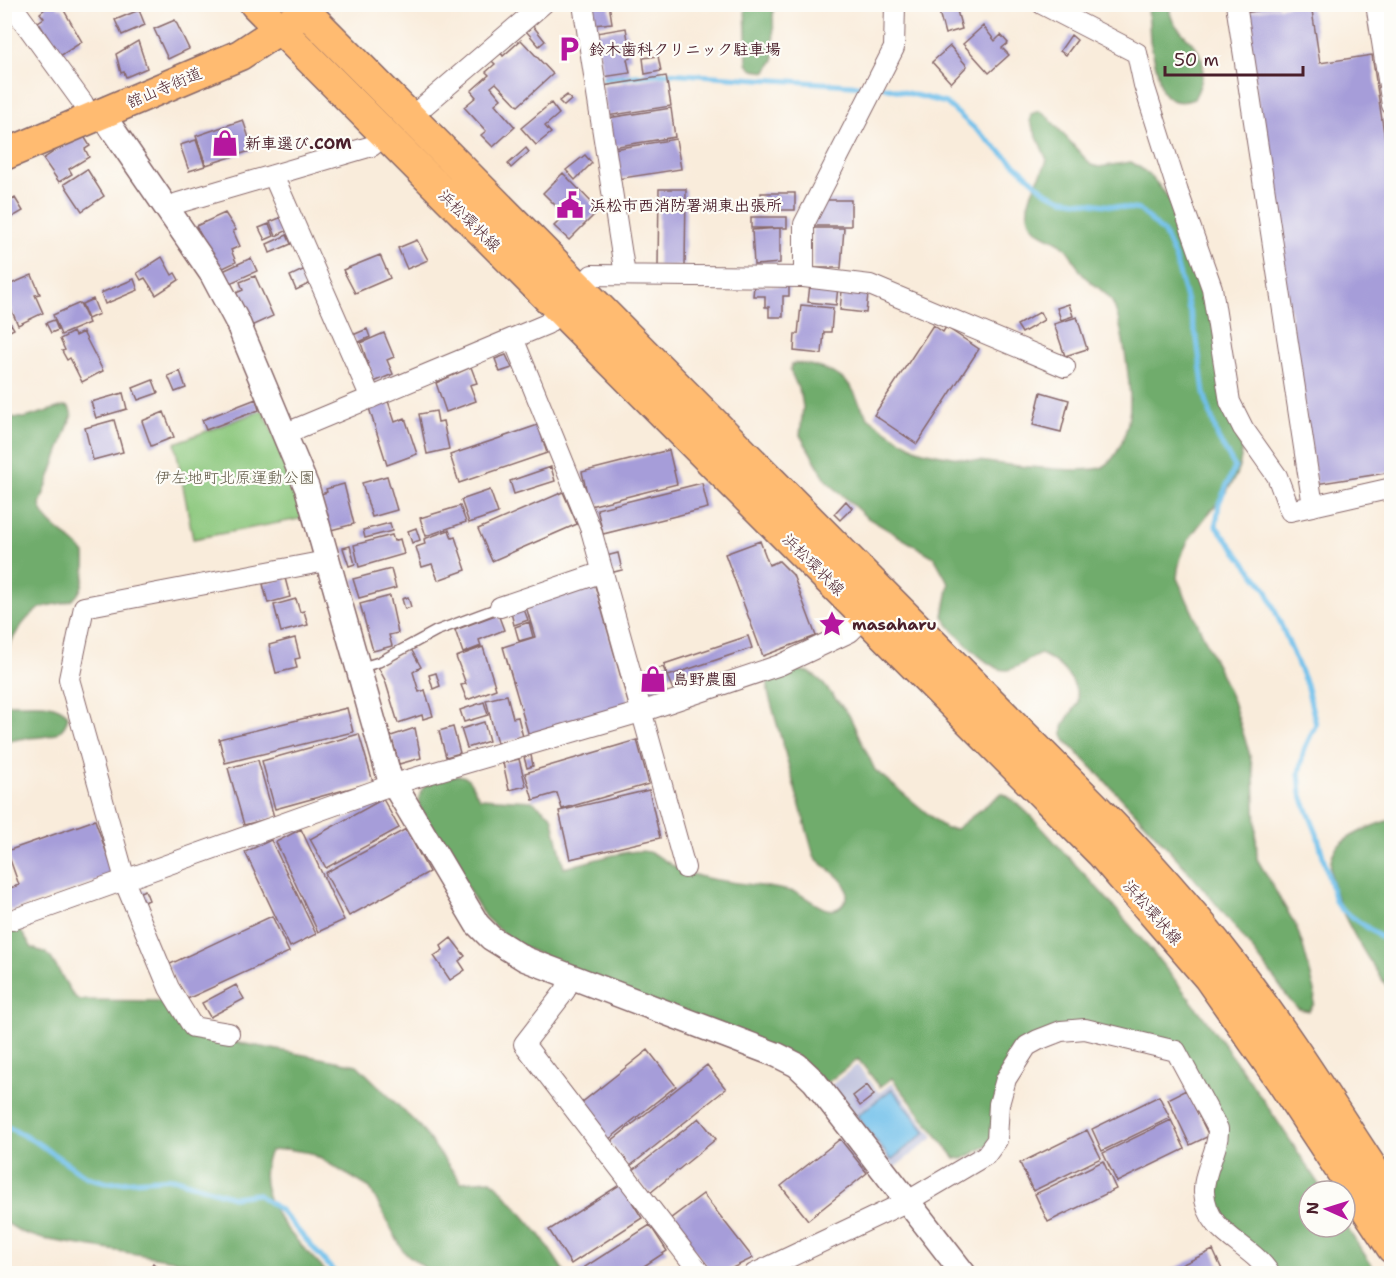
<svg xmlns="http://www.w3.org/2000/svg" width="1396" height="1278" viewBox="0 0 1396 1278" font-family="'Shantell Sans','Klee One',sans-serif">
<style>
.industrial{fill:#c0c2dd}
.green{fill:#8bc77d;stroke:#6a7354;stroke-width:1.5}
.forest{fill:#70ac6c;stroke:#5d664c;stroke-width:1.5}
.water{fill:#70c0eb;stroke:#5d708b;stroke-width:1.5}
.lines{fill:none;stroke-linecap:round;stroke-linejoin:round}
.stream{stroke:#70c0eb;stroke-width:5}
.building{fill:#a69dd9}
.service-casing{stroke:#876769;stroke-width:12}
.minor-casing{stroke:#876769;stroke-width:22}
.tertiary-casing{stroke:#876769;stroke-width:27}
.primary-casing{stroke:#876769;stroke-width:33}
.service{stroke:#fff;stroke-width:9}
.minor{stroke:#fff;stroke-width:20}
.tertiary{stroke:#fff;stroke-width:24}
.primary{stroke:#ffbb71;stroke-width:30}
.labels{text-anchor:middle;stroke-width:4.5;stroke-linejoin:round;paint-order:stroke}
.poi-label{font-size:16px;font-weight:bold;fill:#4a1f2b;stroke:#fdfcf7;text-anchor:start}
.street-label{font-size:16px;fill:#4a1f2b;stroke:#fdfcf7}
.park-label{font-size:16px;fill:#615a48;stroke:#fdfcf7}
</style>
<rect width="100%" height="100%" fill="#fdfcf7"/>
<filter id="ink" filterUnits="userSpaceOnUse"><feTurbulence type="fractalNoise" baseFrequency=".0167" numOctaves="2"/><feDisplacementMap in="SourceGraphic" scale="12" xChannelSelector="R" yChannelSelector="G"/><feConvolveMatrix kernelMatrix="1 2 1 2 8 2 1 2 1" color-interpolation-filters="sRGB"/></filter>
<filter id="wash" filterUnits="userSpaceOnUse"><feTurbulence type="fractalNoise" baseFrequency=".008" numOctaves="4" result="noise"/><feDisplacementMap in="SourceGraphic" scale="24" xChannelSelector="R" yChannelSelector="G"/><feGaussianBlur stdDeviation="1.35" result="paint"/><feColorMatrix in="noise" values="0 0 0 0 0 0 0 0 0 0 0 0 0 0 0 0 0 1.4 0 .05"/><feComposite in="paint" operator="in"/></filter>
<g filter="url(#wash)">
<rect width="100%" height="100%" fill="#f9ecdb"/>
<path class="industrial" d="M857,1065L879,1093L892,1083L934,1137L894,1168L830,1086Z"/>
<path class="green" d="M263,410L298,491L305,518L193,539L175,443Z"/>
<path class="forest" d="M745,5H773L774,60L766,72L753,70L747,64Z
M1148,5H1170C1166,40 1225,40 1194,99C1181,104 1170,103 1162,91L1150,41Z
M1039,111L1047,116L1091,165L1099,167L1131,162C1208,203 1215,371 1242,449C1240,503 1181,519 1177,578L1233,701L1249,752L1254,776L1257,859L1296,926L1303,946L1315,991L1314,1004L1309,1011L1299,1009L1291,1002C1225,907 1147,823 1066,741C1056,726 1071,716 1078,703C1078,680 1060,663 1041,654C1029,658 1019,668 1007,670C990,672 951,631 943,616L949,584L934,557L866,517L827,481L800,435L803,407L801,395L790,370L792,364L798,363C816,365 844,374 853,390C858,399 862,411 869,418C882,428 900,440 915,448C934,458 1086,477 1103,467C1118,459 1127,431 1129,416C1133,395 1122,317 1111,300C1104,290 1092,284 1084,276C1075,266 1072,251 1060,243C1047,235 1031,233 1028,215C1025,196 1042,177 1047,160L1030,121L1031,114Z
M64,406L69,407L72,415L40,504C43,525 73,537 85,554C86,570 85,597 67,602C57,605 45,604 36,611C23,620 10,641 5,656V417L25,418Z
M795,670L809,672L820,680L849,715L875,770L946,829H956L1002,793C1026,806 1051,839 1070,859C1167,960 1248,1073 1323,1191H1309V1227L1345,1225L1377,1273H1275L1223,1225L1210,1192L1221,1152L1179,1047L1036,1035L988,1145L963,1159L955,1158L892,1078L880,1087L858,1059L827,1083L512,942L485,917L420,810C415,787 428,781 448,777C455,776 461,774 467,778C473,783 474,792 480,798L532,801L552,816L564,868C585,863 620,851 640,851C654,850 665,862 677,868C710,885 758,882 794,892C808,895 828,920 842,905C861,883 823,869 814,856L768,692V681L775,674Z
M5,701L9,704C29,705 54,699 68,715C65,747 25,732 5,743Z
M1391,820H1392L1391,992C1372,966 1314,882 1335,850C1343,837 1377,823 1391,820Z
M5,925L18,927L32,948L46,953L51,958L73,995L79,1000L165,1001L198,1035L357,1065L420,1127L461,1182L491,1180L498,1186L541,1236L565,1273H431L403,1251L370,1188L311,1153L286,1149L270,1151C247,1198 298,1241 327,1273H200L186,1262L43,1239L21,1232L5,1222Z"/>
<path class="water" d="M892,1089L926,1132L891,1160L857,1116Z"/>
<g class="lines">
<path class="stream" d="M604,79L668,73L866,86
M884,87L946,103L1046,192L1063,199L1140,210L1164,233L1175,258L1197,339L1204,393L1218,438L1235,467L1219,503L1216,526L1266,589L1306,684L1316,724L1304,750L1299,773L1301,794L1317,834L1335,901L1341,909L1392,945
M4,1125L36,1142L87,1177L108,1183L173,1178L233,1197L257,1194L280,1210L336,1274"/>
</g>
<g id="blocks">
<path class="building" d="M41,4H56L59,8L62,7L82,42L60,56L38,22L44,18L40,13L45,9Z
M591,4H609L612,23L594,25Z
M1243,4H1278V6L1244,11Z
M1297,4H1311L1320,63L1372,55L1392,185V472L1316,484L1244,13Z
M956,7L962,29L945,34L939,12Z
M139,10L145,25L122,35L115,20Z
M175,20L189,49L168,59L154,29Z
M533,26L545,41L539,46L526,31Z
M983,26L995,41L1001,35L1008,43L1002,48L1009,55L989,73L963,44Z
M626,28L631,58L627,59L630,73L603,77L596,33Z
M1071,35L1077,40L1066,55L1060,51Z
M521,40L553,74L518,106L496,83L491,87L501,99L495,104L515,127L493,147L481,135L486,131L464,107L476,97L471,91L489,75L486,72L495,64L492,61L501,53L503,56Z
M138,41L147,68L126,77L124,72L121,73L116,54Z
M950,46L967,66L951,83L932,62Z
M658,56L661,71L645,74L643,58Z
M666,76L671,106L607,116L603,86Z
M567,95L571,100L564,106L559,101Z
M551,103L559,114L545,126L551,133L536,145L521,128Z
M671,108L675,137L612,147L608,118Z
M243,120L253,150L206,165L196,136Z
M82,133L90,146L85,149L89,157L69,169L72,174L59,182L43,159Z
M676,139L681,169L617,179L613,149Z
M196,140L205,166L189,171L180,145Z
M526,148L529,152L511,168L508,164Z
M585,155L592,163L575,180L566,170Z
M87,169L104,196L82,211L64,184Z
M563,173L599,210L569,240L554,226L565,215L543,193Z
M659,189H686L685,266H658Z
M761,193H795V210H761Z
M15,198L23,211L4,222V205Z
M825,200H851V226H811Z
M225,213L236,230L233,231L240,246L231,250L236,262L219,270L196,226Z
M282,217L288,230L276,236L270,222Z
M751,217H787V228H751Z
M269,224L274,236L265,240L259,228Z
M780,228V263L754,265L752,230Z
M813,228H844L841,268H813Z
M287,235L291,244L270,253L267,244Z
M417,240L428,260L407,269L398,248Z
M380,255L390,278L355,293L343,270Z
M162,257L172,275L175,273L179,280L156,295L145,278L141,280L137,273Z
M251,258L257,271L228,284L223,271Z
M305,269L311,283L296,290L290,276Z
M32,275L40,294L35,295L43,313L18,325L10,307L7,308L4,304V287Z
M255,276L273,316L249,327L236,293L243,290L240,282Z
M134,279L138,290L105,304L101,293Z
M810,285L838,287L836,305L808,302Z
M754,286H789V296H783V317H769V307H765V296H753Z
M842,291L868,294L866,313L840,310Z
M93,299L99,314L88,319L82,304Z
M80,303L89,323L61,335L53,315Z
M1069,304L1073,316L1061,320L1057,308Z
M801,305L833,308L831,332H824L822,354L794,351L795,334H798Z
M1040,312L1044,320L1022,333L1017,325Z
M1077,317L1087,349L1065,356L1054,324Z
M54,320L58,330L51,333L46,323Z
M11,324L14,329L6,333L4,327Z
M933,325L943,332L946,327L979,349L917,444L874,415Z
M367,329L370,337L357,343L353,335Z
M73,332L75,336L83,332L103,371L82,382L70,358L67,360L62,351L65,350L60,339Z
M384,333L394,357L387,360L393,374L374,382L361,343Z
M506,355L512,368L500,372L495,359Z
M471,367L477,383L470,385L476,401L446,412L436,383Z
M180,371L186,388L175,392L168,376Z
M153,380L158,393L138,400L133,388Z
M1041,392L1069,400L1061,432L1033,425Z
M123,393L127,409L96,418L91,402Z
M256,399L259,410L206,430L202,420Z
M388,401L395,422L405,418L417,454L387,465L369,408Z
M436,411L438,422L443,421L449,449L427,454L419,414Z
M164,412L174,437L151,446L142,421Z
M114,420L123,452L93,460L85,428Z
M538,425L547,453L459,483L450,455Z
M669,450L677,484L590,506L582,472Z
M551,467L555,481L514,494L510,481Z
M387,476L397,510L372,517L362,483Z
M702,483L708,508L603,534L597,509Z
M344,484L354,524L327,531L321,494L327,492L326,489Z
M490,490L498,513L469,523L461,500Z
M563,492L577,524L492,561L478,529Z
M846,501L852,508L840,520L834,514Z
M460,506L466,522L426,536L420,518Z
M390,523L392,531L365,538L363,530Z
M416,528L420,540L412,543L408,531Z
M449,530L452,538L455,537L466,570L438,580L432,564L422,567L416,547L425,544L424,539Z
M392,535L394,541L400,539L404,554L359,567L354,545Z
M760,541L769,565L779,561L793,575L816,636L763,656L725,554Z
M350,546L355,564L349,566L343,548Z
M618,553L622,570L610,573L606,556Z
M391,569L396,588L359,598L353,579Z
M285,578L290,597L268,603L263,584Z
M594,582L629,706L529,736L503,647L535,637L525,603Z
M390,596L398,633L389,635L392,646L373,651L360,604Z
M408,597L411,607L405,609L402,599Z
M296,599L300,612L304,611L308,625L281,632L274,605Z
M522,604L528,620L514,625L510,608Z
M498,614L504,630L479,640L481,646L463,653L455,630Z
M529,622L533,637L519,641L515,627Z
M748,636L752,648L668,676L664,664Z
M295,638L300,658L295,659L297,668L276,673L269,645Z
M483,647L496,689L467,700L461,685L466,684L456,657Z
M411,649L421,667L413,672L419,692L425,690L433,716L423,719L422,715L398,723L385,680L378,667Z
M663,667L674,692L651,700L646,697L638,675Z
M436,673L440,686L433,689L429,675Z
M507,695L513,718L518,717L523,737L497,743L486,700Z
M484,702L488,715L464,722L460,710Z
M347,708L353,732L225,763L219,739Z
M484,722L489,741L467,748L461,729Z
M453,727L460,753L446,757L439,731Z
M415,728L421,758L399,764L391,736Z
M359,734L373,782L275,809L262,761Z
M637,740L649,784L562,809L557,793L533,800L525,773Z
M531,755L533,766L527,768L524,757Z
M519,759L526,786L509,790L503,763Z
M258,760L274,817L244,825L228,768Z
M649,790L660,838L570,859L559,811Z
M383,799L399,828L326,868L310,839Z
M95,820L114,874L10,911L4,890L19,885L7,851Z
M301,829L344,920L318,932L276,842Z
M406,829L429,872L349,916L325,873Z
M271,840L316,934L290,947L245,852Z
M145,890L149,900L142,903L138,893Z
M272,916L289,952L185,1000L168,965Z
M451,938L465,956L459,961L465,970L450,980L434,956L443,950L441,946Z
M236,985L244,999L210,1017L202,1003Z
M648,1050L676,1086L608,1140L580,1104Z
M707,1065L726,1089L629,1167L610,1142Z
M867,1085L874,1095L860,1106L853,1096Z
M1186,1090L1209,1136L1190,1145L1168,1099Z
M1159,1096L1170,1118L1102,1151L1092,1129Z
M699,1118L716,1139L650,1193L632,1171Z
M1171,1120L1185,1149L1117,1182L1103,1153Z
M1087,1130L1101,1158L1033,1191L1020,1163Z
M840,1139L867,1173L808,1220L781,1186Z
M1103,1161L1116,1189L1048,1222L1035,1194Z
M621,1184L642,1218L571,1264L549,1230Z
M703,1194L753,1258L720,1274H713L670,1219Z
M650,1225L667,1251L632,1274H574Z
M1213,1250L1224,1274H1162Z
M153,1263L166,1274H147Z"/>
</g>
</g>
<g filter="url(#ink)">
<use href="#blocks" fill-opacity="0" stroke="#876769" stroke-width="1.5"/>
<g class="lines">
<defs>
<path id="service" d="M359,668L379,662L436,631L500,607"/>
<path id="minor" d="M11,4L83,103L90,119
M583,4L625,275
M1042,4L1137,53L1144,85L1178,192L1212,288L1230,402L1243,428L1277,476L1290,511L1392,488
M1236,4L1313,506
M1376,4L1392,105
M411,117L543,4
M273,175L371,398
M168,210L178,203L372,146L384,134
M804,277V224L894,48L895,4
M513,338L591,530L685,868
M284,434L547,324L592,275L804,277L870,285L1065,367
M500,607L603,572
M12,920L394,784L641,712L780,665L850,632L872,610
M570,977L565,991L524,1044L701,1274
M229,1033L193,1027L169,988L128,890L69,679L84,607L326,561
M754,1274L908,1201L986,1155L997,1140L999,1104L1006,1079L1027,1046L1038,1040L1061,1031L1085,1029L1176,1051L1218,1129C1219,1151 1203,1170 1204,1192C1207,1236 1250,1242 1270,1274"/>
<path id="tertiary" d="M105,112L111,127L212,274L237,321L307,488L389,776L477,924L491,938L525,959L777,1055L797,1065L814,1081L964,1274"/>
<path id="primary" d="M255,4L1101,853L1209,978L1280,1079L1392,1248
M298,4L1092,804C1141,854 1188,906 1230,961C1289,1037 1339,1119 1392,1198
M4,155L240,55L296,18"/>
</defs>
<use href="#service" class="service-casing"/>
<use href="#minor" class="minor-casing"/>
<use href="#tertiary" class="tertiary-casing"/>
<use href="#primary" class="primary-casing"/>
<use href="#service" class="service"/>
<use href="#minor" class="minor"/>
<use href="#tertiary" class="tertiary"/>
<use href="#primary" class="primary"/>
</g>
</g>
<defs>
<symbol id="parking-bare" viewBox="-9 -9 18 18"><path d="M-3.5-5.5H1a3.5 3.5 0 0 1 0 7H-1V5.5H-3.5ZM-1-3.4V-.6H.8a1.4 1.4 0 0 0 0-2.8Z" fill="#b5179e" stroke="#fdfcf7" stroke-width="2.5" paint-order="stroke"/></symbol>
<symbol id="shop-bare" viewBox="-9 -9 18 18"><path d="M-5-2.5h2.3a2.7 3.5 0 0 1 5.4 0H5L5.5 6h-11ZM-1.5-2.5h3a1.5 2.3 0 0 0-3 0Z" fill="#b5179e" stroke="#fdfcf7" stroke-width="2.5" paint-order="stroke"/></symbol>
<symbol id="civic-bare" viewBox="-9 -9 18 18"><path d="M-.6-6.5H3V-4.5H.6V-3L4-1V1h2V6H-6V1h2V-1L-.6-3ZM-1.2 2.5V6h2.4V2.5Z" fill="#b5179e" stroke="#fdfcf7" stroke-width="2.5" paint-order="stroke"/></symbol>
<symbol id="sight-bare" viewBox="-9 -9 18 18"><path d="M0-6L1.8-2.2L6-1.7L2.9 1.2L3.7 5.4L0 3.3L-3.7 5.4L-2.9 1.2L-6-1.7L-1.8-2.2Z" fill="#b5179e" stroke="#fdfcf7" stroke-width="2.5" paint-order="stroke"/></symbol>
</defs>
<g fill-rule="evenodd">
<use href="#parking-bare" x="550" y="30" width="38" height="38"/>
<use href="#shop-bare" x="206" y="124" width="38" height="38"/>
<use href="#civic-bare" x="551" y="186" width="38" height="38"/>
<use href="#sight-bare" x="813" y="605" width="38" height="38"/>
<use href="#shop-bare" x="634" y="660" width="38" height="38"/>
</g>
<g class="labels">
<g class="poi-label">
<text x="589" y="55">鈴木歯科クリニック駐車場</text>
<text x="245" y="149">新車選び.COM</text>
<text x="590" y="211">浜松市西消防署湖東出張所</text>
<text x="852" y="630">masaharu</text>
<text x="673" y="685">島野農園</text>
</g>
<g class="street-label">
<text transform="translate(164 87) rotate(-23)" y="6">舘山寺街道</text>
<text transform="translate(470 220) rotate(45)" y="6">浜松環状線</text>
<text transform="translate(814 564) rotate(45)" y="6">浜松環状線</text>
<text transform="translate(1153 912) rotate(49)" y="6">浜松環状線</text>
</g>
<g class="park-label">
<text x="235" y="483">伊左地町北原運動公園</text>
</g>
</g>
<rect width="1396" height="1278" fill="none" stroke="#fdfcf7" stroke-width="24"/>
<g transform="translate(1327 1209) rotate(273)"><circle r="28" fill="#fdfcf7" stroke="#b5a4a5" stroke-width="1.5"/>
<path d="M0-4.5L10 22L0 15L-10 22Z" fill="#b5179e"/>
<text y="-9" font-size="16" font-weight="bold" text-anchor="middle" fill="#4a1f2b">N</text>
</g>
<path d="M1165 66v9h138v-9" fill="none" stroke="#4a1f2b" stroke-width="3"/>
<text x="1174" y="66" font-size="18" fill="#4a1f2b" stroke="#fdfcf7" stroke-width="4.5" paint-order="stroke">50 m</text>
</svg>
